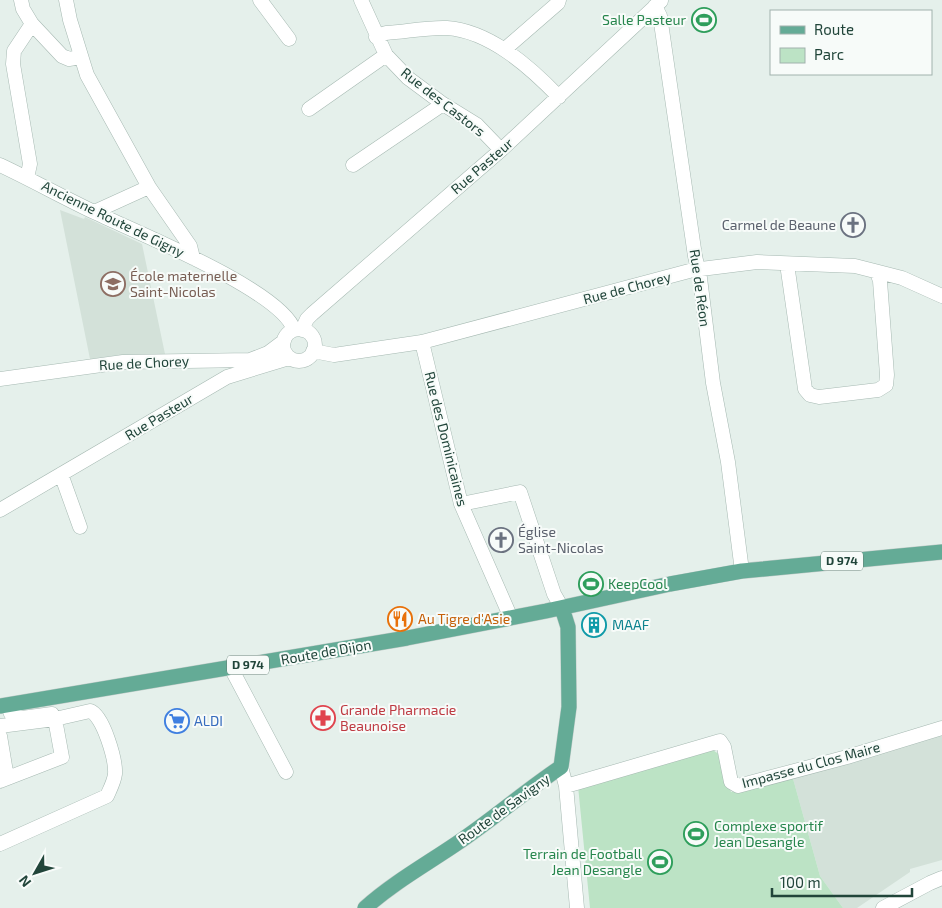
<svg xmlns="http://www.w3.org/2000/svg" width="942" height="908" viewBox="0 0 942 908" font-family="'Exo 2',sans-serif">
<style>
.built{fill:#d3e1d9}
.green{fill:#bce3c5}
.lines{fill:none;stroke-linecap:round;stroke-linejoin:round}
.minor-casing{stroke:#a6b9b2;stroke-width:15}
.major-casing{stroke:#c1cbc8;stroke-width:16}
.minor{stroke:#fff;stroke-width:14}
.major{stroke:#64ab96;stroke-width:15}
.labels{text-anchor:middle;stroke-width:4;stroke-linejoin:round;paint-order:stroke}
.shield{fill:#f7fbf9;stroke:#617c73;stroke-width:1}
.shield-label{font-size:12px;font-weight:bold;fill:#21453a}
.leisure-label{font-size:14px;fill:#27864d;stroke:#f7fbf9;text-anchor:end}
.street-label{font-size:14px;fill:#21453a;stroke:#f7fbf9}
.worship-label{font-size:14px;fill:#5b616d;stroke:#f7fbf9;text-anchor:end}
.education-label{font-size:14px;fill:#785e54;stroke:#f7fbf9;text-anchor:start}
.food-label{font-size:14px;fill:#c56008;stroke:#f7fbf9;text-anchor:start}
.culture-label{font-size:14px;fill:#0d838f;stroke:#f7fbf9;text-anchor:start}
.health-label{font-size:14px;fill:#be3a42;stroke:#f7fbf9;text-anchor:start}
.shop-label{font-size:14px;fill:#366cbe;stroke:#f7fbf9;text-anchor:start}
</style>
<rect width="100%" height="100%" fill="#e5f0eb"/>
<path class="built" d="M60,210L84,219L85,217L142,244L165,354L119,355L90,359Z
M942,731V860L910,869V872L857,908H843L820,876L792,775Z"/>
<path class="green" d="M707,746L720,755L731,792L792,775L820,876L843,908H590L578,786Z"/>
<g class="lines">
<defs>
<path id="minor" d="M21,0L23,9L32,24L62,56L69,59L81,57
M66,0L70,20L87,75L149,187L190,246L193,258
M260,0L289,39
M361,0L386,55L408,78L443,104L477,125L501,150
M655,6L660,16L695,256L700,278L713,383L728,462L742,571
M376,37L386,33C405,32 427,27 447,28C490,31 530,67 559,97
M505,49L558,3L559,0
M309,109L386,55
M0,165C32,180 64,198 96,213C136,232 282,291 294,330
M353,165L443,104
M27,178L30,164L13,64L14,51L32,24
M94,212L149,187
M787,264L805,389L810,395L819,397L878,390L886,385L887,375L880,281L877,272
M283 345a16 16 0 1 1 32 0a16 16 0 1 1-32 0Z
M302,330L307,319L312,314L501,150L661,1
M422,342L461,504L511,618
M313,351L334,355L422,342L693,270L757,262L855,266L902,278L942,296
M0,379L123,362L250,360L268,353L284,341
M61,474L80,527
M461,504L520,492L554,594L562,608
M0,510L227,377L289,358
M231,668L286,772
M0,726L55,719L62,757L0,781
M0,736L7,778
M561,767L566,786L577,908
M566,786L720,741L724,747L731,782L738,786L847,757L942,728
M0,844L107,796C110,789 114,782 115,774C116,760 103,715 90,711L55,719L52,714L22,718L11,714L8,705
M883,908L930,883L942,878"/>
<path id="major" d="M0,706L407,638L546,611L670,584L742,571L942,552
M365,908C393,883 425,865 456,844C492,820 525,791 561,767L569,707L568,627L562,608"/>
</defs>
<use href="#minor" class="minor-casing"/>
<use href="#major" class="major-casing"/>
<use href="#minor" class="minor"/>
<use href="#major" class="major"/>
</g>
<defs>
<symbol id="stadium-ring" viewBox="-11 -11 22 22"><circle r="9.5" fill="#f7fbf9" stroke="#2e9e5b" stroke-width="1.5"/><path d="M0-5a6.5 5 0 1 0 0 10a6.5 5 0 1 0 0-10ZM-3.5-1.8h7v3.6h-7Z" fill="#2e9e5b"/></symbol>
<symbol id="church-ring" viewBox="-11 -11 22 22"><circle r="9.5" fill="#f7fbf9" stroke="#6b7280" stroke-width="1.5"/><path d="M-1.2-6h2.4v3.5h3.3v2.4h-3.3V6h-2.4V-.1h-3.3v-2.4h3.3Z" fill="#6b7280"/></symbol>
<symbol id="school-ring" viewBox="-11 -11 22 22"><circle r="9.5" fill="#f7fbf9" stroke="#8d6e63" stroke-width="1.5"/><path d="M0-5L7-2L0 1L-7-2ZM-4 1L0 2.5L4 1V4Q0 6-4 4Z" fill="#8d6e63"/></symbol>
<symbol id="restaurant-ring" viewBox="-11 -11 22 22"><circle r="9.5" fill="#f7fbf9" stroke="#e8710a" stroke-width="1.5"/><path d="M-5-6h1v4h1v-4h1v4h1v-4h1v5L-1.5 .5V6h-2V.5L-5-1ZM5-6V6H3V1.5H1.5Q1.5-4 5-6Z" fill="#e8710a"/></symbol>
<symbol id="building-ring" viewBox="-11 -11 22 22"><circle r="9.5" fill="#f7fbf9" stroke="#0f9aa8" stroke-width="1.5"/><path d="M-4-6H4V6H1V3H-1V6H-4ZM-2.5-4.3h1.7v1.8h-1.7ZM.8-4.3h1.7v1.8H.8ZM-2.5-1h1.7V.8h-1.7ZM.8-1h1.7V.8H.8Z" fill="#0f9aa8"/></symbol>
<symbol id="pharmacy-ring" viewBox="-11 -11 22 22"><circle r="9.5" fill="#f7fbf9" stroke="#e0444e" stroke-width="1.5"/><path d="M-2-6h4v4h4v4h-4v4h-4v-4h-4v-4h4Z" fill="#e0444e"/></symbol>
<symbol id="supermarket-ring" viewBox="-11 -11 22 22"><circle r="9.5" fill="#f7fbf9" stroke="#3f7fe0" stroke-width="1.5"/><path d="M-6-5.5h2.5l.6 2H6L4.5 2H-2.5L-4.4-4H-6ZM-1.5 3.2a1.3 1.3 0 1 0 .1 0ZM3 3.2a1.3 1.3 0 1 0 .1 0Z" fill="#3f7fe0"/></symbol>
</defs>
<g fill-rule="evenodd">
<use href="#stadium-ring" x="690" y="6" width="28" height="28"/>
<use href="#church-ring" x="839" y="211" width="28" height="28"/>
<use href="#school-ring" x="99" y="270" width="28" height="28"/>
<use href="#church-ring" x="487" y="526" width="28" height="28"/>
<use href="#stadium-ring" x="577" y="570" width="28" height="28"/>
<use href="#restaurant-ring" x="386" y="605" width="28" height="28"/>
<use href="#building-ring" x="580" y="611" width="28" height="28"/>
<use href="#pharmacy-ring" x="309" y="704" width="28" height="28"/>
<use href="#supermarket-ring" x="163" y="707" width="28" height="28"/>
<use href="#stadium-ring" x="682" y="820" width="28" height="28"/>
<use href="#stadium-ring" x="646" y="848" width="28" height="28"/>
</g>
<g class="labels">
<g class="shield">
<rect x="821" y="551.5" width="42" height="19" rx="4"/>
<rect x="227" y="655.5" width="42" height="19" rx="4"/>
</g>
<g class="shield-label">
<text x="842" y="565">D 974</text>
<text x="248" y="669">D 974</text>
</g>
<g class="leisure-label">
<text x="686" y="25">Salle Pasteur</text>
<text x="608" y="589" text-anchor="start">KeepCool</text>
<text x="714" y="831" text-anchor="start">Complexe sportif<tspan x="714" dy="16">Jean Desangle</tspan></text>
<text x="642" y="859">Terrain de Football<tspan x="642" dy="16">Jean Desangle</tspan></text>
</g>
<g class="street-label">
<text transform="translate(443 102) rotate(38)" y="5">Rue des Castors</text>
<text transform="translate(482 166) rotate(-41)" y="5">Rue Pasteur</text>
<text transform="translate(113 219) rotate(26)" y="5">Ancienne Route de Gigny</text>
<text transform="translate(627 288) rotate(-15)" y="5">Rue de Chorey</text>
<text transform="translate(700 288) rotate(82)" y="5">Rue de Réon</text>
<text transform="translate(144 363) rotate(-3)" y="5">Rue de Chorey</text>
<text transform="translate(159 417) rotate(-31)" y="5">Rue Pasteur</text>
<text transform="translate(446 439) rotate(76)" y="5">Rue des Dominicaines</text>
<text transform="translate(326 652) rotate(-10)" y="5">Route de Dijon</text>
<text transform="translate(811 765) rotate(-15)" y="5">Impasse du Clos Maire</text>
<text transform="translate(504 809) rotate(-36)" y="5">Route de Savigny</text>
</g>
<g class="worship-label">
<text x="836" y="230">Carmel de Beaune</text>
<text x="518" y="537" text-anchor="start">Église<tspan x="518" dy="16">Saint-Nicolas</tspan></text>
</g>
<g class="education-label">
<text x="130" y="281">École maternelle<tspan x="130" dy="16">Saint-Nicolas</tspan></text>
</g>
<g class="food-label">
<text x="418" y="624">Au Tigre d'Asie</text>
</g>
<g class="culture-label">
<text x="612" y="630">MAAF</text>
</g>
<g class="health-label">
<text x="340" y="715">Grande Pharmacie<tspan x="340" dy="16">Beaunoise</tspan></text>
</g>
<g class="shop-label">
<text x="194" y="726">ALDI</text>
</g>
</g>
<rect x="770" y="10" width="162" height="65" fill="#f7fbf9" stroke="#a1b2ad"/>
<rect x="780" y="26" width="25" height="8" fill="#64ab96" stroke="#a1b2ad"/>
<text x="814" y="35" font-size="15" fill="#21453a">Route</text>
<rect x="780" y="48" width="25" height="15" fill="#bce3c5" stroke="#a1b2ad"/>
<text x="814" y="60" font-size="15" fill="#21453a">Parc</text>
<g transform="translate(35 873) rotate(231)" stroke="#f7fbf9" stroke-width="4" paint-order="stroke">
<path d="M0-4L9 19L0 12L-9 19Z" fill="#21453a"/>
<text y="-8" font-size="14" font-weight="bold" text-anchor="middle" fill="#21453a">N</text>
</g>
<path d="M772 888v8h140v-8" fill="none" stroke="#21453a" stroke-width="2.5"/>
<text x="780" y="888" font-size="15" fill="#21453a" stroke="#f7fbf9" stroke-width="4" paint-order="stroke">100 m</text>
</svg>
